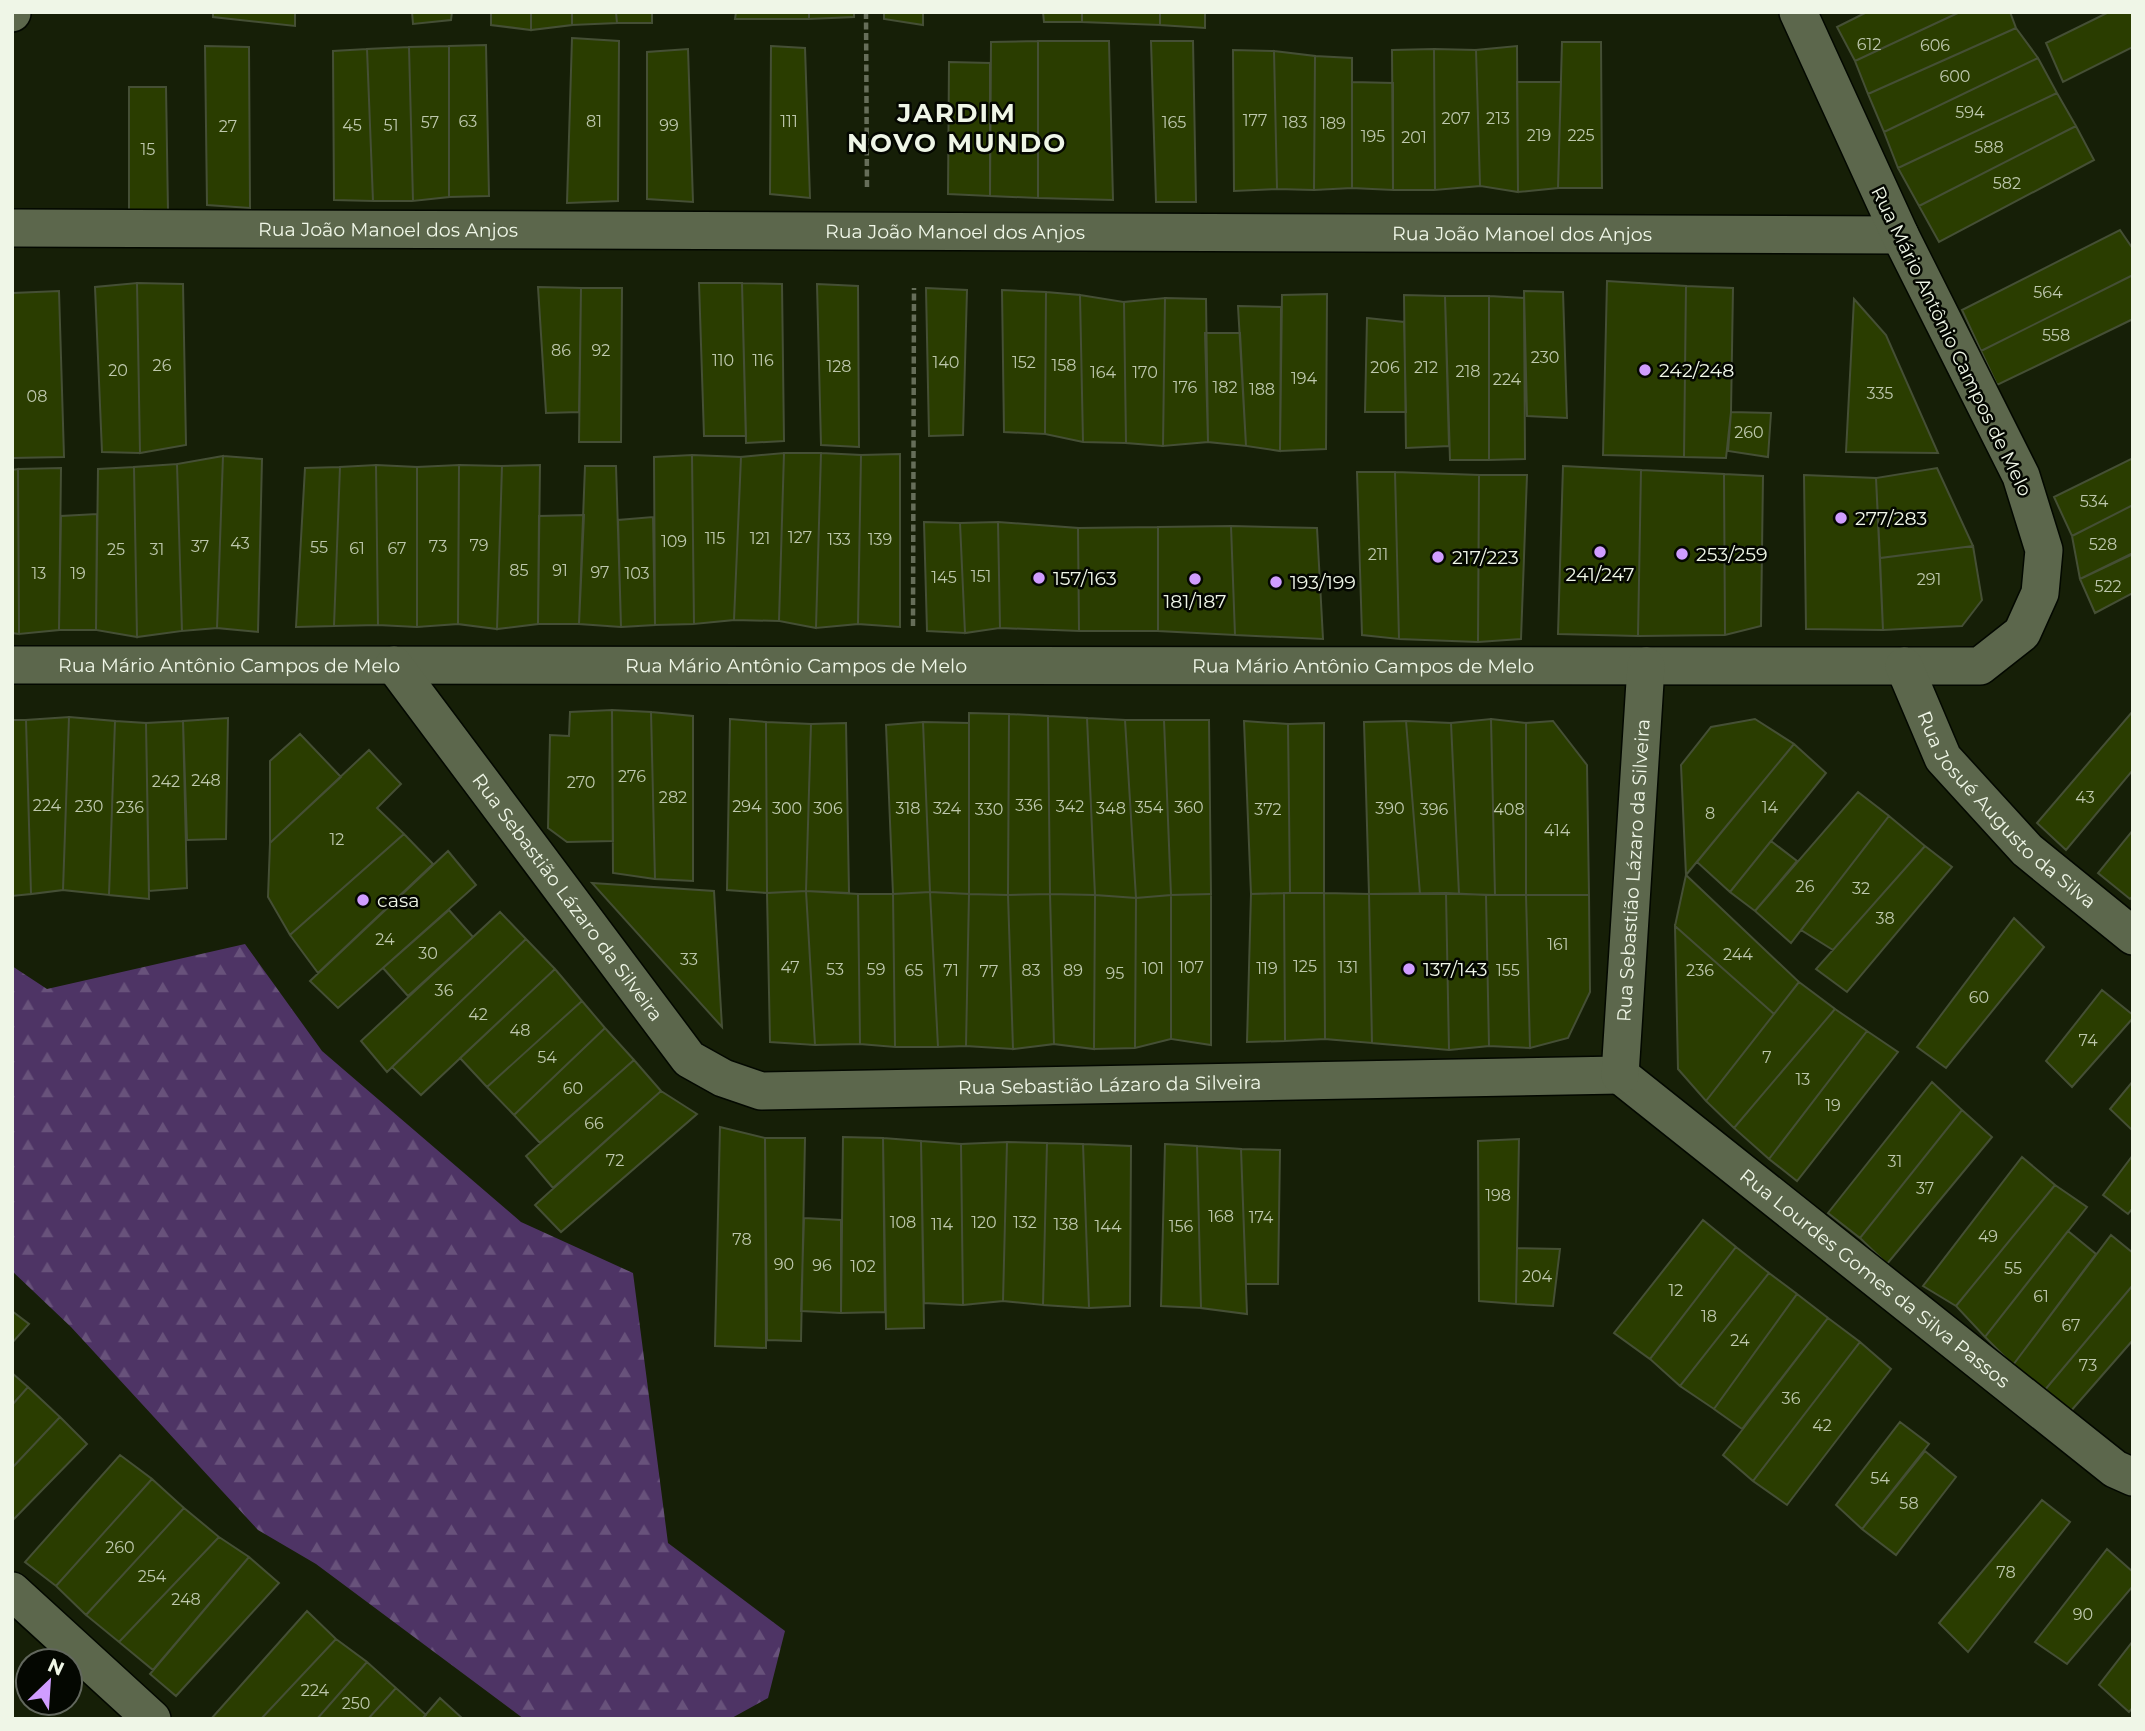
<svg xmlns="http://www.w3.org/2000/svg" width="2145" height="1731" viewBox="0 0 2145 1731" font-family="Montserrat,sans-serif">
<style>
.forest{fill:url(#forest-firs)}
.building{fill:#2a3d00;stroke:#454f35;stroke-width:2}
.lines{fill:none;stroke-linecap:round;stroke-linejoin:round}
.street-casing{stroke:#030800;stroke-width:40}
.path{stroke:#666e59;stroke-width:4.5;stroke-dasharray:7 3.5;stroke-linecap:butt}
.street{stroke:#5c674c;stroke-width:37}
.poi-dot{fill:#d09dff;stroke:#040701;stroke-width:2.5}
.labels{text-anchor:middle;stroke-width:5;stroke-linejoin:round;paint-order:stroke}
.number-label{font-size:16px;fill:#bec8ad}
.street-label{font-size:19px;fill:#eff6e7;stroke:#040701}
.poi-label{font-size:19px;fill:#eff6e7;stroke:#040701;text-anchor:start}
.district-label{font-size:26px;font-weight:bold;letter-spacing:2px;fill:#eff6e7;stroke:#040701}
</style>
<defs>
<pattern id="forest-firs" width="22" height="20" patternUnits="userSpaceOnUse" patternTransform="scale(1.75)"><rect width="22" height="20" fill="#4e3465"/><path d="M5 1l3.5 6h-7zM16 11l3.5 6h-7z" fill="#68527b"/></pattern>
</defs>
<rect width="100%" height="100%" fill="#161f07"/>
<path class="forest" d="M245,944L322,1051L521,1222L633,1273L668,1543L785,1631L768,1698L730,1719H524L316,1564L258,1530L71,1327L12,1271V966L47,989Z"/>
<path class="building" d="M213,12H295V26L213,17Z
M412,12H452L451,20L413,24Z
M491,12H531V30L491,25Z
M531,12H572V25L531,30Z
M572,12H616L617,23L572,25Z
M616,12H652V23H617Z
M736,12H809V19H735Z
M809,12H854V17L809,19Z
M884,12H923V25L884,19Z
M1043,12H1082V22H1044Z
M1082,12H1160V25L1082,22Z
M1160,12H1205V28L1160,25Z
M1867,12H1960L1855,61L1837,27Z
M1960,12H2010L2016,28L1868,94L1855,61Z
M2109,12H2133V47L2063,82L2046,43Z
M2016,28L2038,58L1884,132L1868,94Z
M572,38L619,41L618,201L567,203Z
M1038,41H1109L1113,200L1038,198Z
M1038,41V198L990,196L991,42Z
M1151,41H1193L1196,202H1156Z
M1562,42H1601L1602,188H1558Z
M486,45L489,196L449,197V46Z
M205,46L249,47L250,208L207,205Z
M449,46V197L413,201L409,47Z
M771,46L805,48L810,198L770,194Z
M1517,46L1518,192L1480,186L1476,50Z
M409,47L413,201H373L367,49Z
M367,49L373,201L334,200L333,51Z
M688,49L693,202L647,199V52Z
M1434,49L1476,50L1480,186L1435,190Z
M1434,49L1435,190H1393L1392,50Z
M1233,50L1274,51L1277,189L1234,191Z
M1274,51L1315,56L1314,190L1277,189Z
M1315,56L1352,58V188L1314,190Z
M2038,58L2057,93L1898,168L1884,132Z
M949,62L990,63V196L948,194Z
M1352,82L1393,83V190L1352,188Z
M1517,82H1561L1558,188L1518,192Z
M129,87H166L168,212L129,211Z
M2057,93L2076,126L1919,206L1898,168Z
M2076,126L2094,160L1939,242L1919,206Z
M2120,230L2133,249V275L1981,351L1962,310Z
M2133,275V319L1997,385L1981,351Z
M1607,281L1686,286L1684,457L1603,455Z
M137,283L140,453L102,452L95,287Z
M137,283L183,284L186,445L140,453Z
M699,283H742L746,436H704Z
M742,283L782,284L784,441L746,443Z
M817,284L858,286L859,447L821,445Z
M1686,286L1733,288L1731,412L1726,458L1684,457Z
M538,287L581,288L579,412L546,413Z
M581,288H622L621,442H579Z
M926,288L967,290L963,435L929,436Z
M1002,290L1046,292L1045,434L1004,432Z
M59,291L64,457L12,458L13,293Z
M1524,291L1563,292L1567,418L1527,416Z
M1046,292L1080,295L1083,442L1045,434Z
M1327,294L1326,449L1280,451L1282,295Z
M1080,295L1124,302L1126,443L1083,442Z
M1404,295L1445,296L1449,446L1406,448Z
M1445,296H1489V460H1450Z
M1489,296L1524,298L1525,459L1489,460Z
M1165,298L1206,299L1208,442L1163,446Z
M1165,298L1163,446L1126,443L1124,302Z
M1854,299L1886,335L1938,453L1846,452Z
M1238,306L1281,307L1280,451L1246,446Z
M1367,318L1404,322L1406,412H1365Z
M1205,333H1240L1246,446L1208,442Z
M1731,412L1771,413L1768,457L1728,451Z
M784,453L779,621L734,620L741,457Z
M784,453H821L816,628L779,621Z
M821,453L861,455L858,624L816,628Z
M900,454V627L858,624L861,455Z
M692,455L694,624L655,625L654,457Z
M692,455L741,457L734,620L694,624Z
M223,456L217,628L182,631L177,464Z
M223,456L262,459L258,632L217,628Z
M2133,458V505L2072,536L2054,497Z
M177,464L182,631L137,637L134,467Z
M376,465L378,625L334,626L340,467Z
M376,465L417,467V627L378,625Z
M459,465L458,624L417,627V467Z
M459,465L502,466L497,629L458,624Z
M540,465L538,624L497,629L502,466Z
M585,466H616L621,627L579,624Z
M1563,466L1641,470L1638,636L1558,634Z
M134,467L137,637L96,630L98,469Z
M340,467L334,626L296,627L305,468Z
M61,468L59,630L19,634L18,469Z
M1937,468L1973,546L1880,558L1876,478Z
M18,469L19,634L12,633V470Z
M1641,470L1724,474L1725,635L1638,636Z
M1357,472H1395L1399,639L1362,635Z
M1395,472L1479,475L1478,642L1399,639Z
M1724,474L1763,476L1761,626L1725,635Z
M1479,475H1527L1521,639L1478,642Z
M1804,475L1876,478L1883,630L1806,629Z
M2133,505V553L2080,579L2072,536Z
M97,514L96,630H59L61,516Z
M584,515L579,624H538L539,516Z
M653,517L655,625L621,627L618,520Z
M924,522L960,523L965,633L927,631Z
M998,522L1000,628L965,633L960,523Z
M998,522L1078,528L1079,631L1000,628Z
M1231,526L1235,635L1158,631V527Z
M1231,526L1317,528L1323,639L1235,635Z
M1158,527V631H1079L1078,528Z
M1973,546L1982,600L1962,626L1883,630L1880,558Z
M2133,554V593L2095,613L2080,579Z
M612,710L651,712L655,879L613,873Z
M612,710L613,841L567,842L548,828L550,735L569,736L570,712Z
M2133,711V770L2066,850L2037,823Z
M651,712L693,716V881L655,879Z
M969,713L1009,714L1008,895L969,894Z
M1009,714L1048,716L1050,894L1008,895Z
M1048,716L1087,718L1095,895L1050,894Z
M69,717L63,890L31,894L26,720Z
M69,717L115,721L109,895L63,890Z
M228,718L226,839L187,840L183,721Z
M1087,718L1125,720L1136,898L1095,895Z
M730,719L766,722L767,893L727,890Z
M1491,719L1526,723V895H1495Z
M1491,719L1495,895L1459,894L1451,723Z
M1755,719L1794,744L1686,875L1681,765L1711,727Z
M12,720H26L31,894L12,896Z
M1125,720H1164L1171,895L1136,898Z
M1164,720H1209L1211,894L1171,895Z
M115,721L146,723L149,899L109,895Z
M183,721L187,888L149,891L146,723Z
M1244,721L1288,724L1290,893L1251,894Z
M1406,721L1451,723L1459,894H1420Z
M1406,721L1420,894H1369L1364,722Z
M1553,721L1587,765L1589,895H1526V723Z
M766,722L811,724L806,891L767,893Z
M923,722L969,723V894L930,892Z
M923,722L930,892L893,894L886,725Z
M846,723L849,893L806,891L811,724Z
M1324,723V893H1290L1288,724Z
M300,734L341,777L270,843V761Z
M1794,744L1826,773L1730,892L1697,862Z
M369,750L401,784L377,808L404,834L290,935L268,897L270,843Z
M1858,792L1889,816L1791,943L1755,911Z
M1889,816L1925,846L1833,950L1801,930Z
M2133,830V896L2130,899L2098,873Z
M404,834L433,864L318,973L290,935Z
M1771,841L1797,861L1755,911L1730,892Z
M1925,846L1952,867L1847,992L1816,969Z
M448,851L476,885L338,1008L310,981Z
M1686,875L1799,982L1774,1014L1675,926Z
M592,883L714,891L722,1027Z
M806,891L815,1045L770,1042L767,893Z
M806,891L858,894L860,1044L815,1045Z
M930,892L938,1047H895L893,894Z
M930,892L969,894L966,1046L938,1047Z
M1284,893L1285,1041L1247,1042L1251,894Z
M1284,893H1324L1325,1039L1285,1041Z
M1324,893L1369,894L1372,1043L1325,1039Z
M1446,893L1449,1050L1372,1043L1369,894Z
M1446,893L1486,895L1489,1046L1449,1050Z
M858,894H893L895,1047L860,1044Z
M969,894L1008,895L1013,1049L966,1046Z
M1050,894L1054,1044L1013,1049L1008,895Z
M1050,894L1095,895L1094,1049L1054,1044Z
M1211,894V1045L1171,1039V895Z
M1095,895L1136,898L1135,1048L1094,1049Z
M1171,895V1039L1135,1048L1136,898Z
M1486,895H1526L1530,1048L1489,1046Z
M1526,895H1589L1590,992L1568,1038L1530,1048Z
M449,910L473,937L408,996L383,968Z
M500,912L526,939L387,1072L361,1041Z
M2014,918L2044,947L1946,1068L1917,1047Z
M1675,926L1774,1014L1706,1101L1678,1069Z
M526,939L555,969L421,1095L392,1067Z
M555,969L582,1001L487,1087L460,1058Z
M1799,982L1835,1009L1734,1128L1706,1101Z
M2102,990L2133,1015V1018L2072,1087L2046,1061Z
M582,1001L605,1028L514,1115L487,1087Z
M1835,1009L1867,1031L1769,1159L1734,1128Z
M605,1028L634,1060L540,1143L514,1115Z
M1867,1031L1898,1052L1797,1181L1769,1159Z
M634,1060L661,1091L553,1188L526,1156Z
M2133,1081V1131L2110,1109Z
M1932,1082L1962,1110L1860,1238L1828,1213Z
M661,1091L697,1114L561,1232L535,1205Z
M1962,1110L1992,1137L1887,1264L1860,1238Z
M720,1127L765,1138L766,1348L715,1346Z
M843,1137L883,1138L885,1312L841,1313Z
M765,1138H805L801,1341L767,1340Z
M883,1138L921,1141L924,1328L886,1329Z
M1519,1139L1516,1304L1479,1301L1478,1141Z
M921,1141L961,1144L963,1305L924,1303Z
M1007,1142L1003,1301L963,1305L961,1144Z
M1007,1142L1047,1143L1043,1305L1003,1301Z
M1047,1143L1083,1144L1089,1308L1043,1305Z
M1083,1144L1131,1146L1130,1306L1089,1308Z
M1165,1144L1197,1146L1201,1308L1161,1306Z
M1197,1146L1241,1149L1247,1314L1201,1308Z
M1241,1149L1280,1150L1278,1284H1246Z
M2133,1155V1208L2128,1214L2103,1195Z
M2022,1157L2055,1185L1956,1306L1923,1286Z
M2055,1185L2087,1207L1985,1337L1956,1306Z
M804,1218L841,1220V1313L801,1311Z
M1703,1220L1736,1247L1650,1359L1614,1333Z
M2068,1231L2096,1254L2013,1365L1985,1337Z
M2111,1235L2133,1253V1285L2044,1391L2013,1365Z
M1736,1247L1769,1273L1680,1386L1650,1359Z
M1517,1248L1560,1249L1553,1306L1516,1304Z
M1769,1273L1797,1294L1714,1409L1680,1386Z
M2133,1285V1340L2070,1412L2044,1391Z
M1797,1294L1828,1318L1742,1429L1714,1409Z
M12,1311L29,1324L12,1343Z
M1828,1318L1860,1342L1753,1481L1723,1455Z
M1860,1342L1891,1369L1787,1505L1753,1481Z
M12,1373L28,1387L12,1405Z
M28,1387L60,1417L12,1468V1405Z
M60,1417L87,1444L12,1521V1468Z
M1900,1422L1929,1444L1862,1529L1836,1505Z
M1925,1451L1956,1477L1896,1555L1862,1529Z
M120,1455L152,1479L56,1586L25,1562Z
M152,1479L184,1508L86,1615L56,1586Z
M2042,1500L2070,1522L1968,1652L1939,1623Z
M184,1508L219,1537L119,1642L86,1615Z
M219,1537L249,1557L153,1670L119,1642Z
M2107,1549L2133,1572V1586L2067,1664L2035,1642Z
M249,1557L279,1583L176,1696L150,1674Z
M307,1611L336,1639L261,1719H211Z
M336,1639L367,1662L317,1719H261Z
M2133,1641V1707L2129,1712L2099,1685Z
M367,1662L396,1688L368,1719H317Z
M396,1688L426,1715L422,1719H368Z
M440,1698L463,1719H422Z"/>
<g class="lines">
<defs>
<g id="street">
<path d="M12,13V12"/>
<path id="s1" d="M12,228L1900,235"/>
<path id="s2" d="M12,665L1980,666L2022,633L2040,593L2044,550L2021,476L1900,235L1798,12"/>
<path id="s3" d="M394,665L689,1059L723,1078L761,1091L1620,1075"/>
<path id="s4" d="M1904,666L1943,758L2027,850L2133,936"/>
<path id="s5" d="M1620,1075L2115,1469L2133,1477"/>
<path id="s6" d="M1620,1075L1646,666"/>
<path d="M12,1591L152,1719"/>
</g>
</defs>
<use href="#street" class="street-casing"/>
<path class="path" d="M866,12L867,190
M913,626L914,288"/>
<use href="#street" class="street"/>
</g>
<g class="poi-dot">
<circle cx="1645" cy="370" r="7"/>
<circle cx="1841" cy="518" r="7"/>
<circle cx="1600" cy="552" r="7"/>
<circle cx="1682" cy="554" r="7"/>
<circle cx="1438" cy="557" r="7"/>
<circle cx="1039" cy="578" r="7"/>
<circle cx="1195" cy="579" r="7"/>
<circle cx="1276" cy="582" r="7"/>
<circle cx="363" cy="900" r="7"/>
<circle cx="1409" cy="969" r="7"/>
</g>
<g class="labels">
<g class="number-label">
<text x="1869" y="50">612</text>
<text x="1935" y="51">606</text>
<text x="1955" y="82">600</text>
<text x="1970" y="118">594</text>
<text x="1456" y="124">207</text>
<text x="1498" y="124">213</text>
<text x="1255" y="126">177</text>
<text x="468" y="127">63</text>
<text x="594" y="127">81</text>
<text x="789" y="127">111</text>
<text x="430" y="128">57</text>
<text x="1174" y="128">165</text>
<text x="1295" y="128">183</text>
<text x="1333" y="129">189</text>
<text x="352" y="131">45</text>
<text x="391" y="131">51</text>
<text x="669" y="131">99</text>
<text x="228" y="132">27</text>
<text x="1539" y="141">219</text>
<text x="1581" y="141">225</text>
<text x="1373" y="142">195</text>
<text x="1414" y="143">201</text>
<text x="1989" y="153">588</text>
<text x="148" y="155">15</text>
<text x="2007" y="189">582</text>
<text x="2048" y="298">564</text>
<text x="2056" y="341">558</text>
<text x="561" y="356">86</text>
<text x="601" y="356">92</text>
<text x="1545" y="363">230</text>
<text x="723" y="366">110</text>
<text x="763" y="366">116</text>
<text x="946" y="368">140</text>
<text x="1024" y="368">152</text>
<text x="162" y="371">26</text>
<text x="1064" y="371">158</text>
<text x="839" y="372">128</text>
<text x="1385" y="373">206</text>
<text x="1426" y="373">212</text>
<text x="118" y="376">20</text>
<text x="1468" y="377">218</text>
<text x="1103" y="378">164</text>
<text x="1145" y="378">170</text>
<text x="1304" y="384">194</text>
<text x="1507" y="385">224</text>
<text x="1185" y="393">176</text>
<text x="1225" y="393">182</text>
<text x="1262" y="395">188</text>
<text x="1880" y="399">335</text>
<text x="37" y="402">08</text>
<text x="1749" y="438">260</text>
<text x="2094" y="507">534</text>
<text x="800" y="543">127</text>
<text x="715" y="544">115</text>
<text x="760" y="544">121</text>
<text x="839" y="545">133</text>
<text x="880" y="545">139</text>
<text x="674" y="547">109</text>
<text x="240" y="549">43</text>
<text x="2103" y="550">528</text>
<text x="479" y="551">79</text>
<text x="200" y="552">37</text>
<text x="438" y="552">73</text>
<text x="319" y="553">55</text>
<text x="357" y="554">61</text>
<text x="397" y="554">67</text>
<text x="116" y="555">25</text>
<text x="157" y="555">31</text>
<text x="1378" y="560">211</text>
<text x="519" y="576">85</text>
<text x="560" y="576">91</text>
<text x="600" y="578">97</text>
<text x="39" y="579">13</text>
<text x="78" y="579">19</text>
<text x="637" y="579">103</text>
<text x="981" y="582">151</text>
<text x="944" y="583">145</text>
<text x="1929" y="585">291</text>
<text x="2108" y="592">522</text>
<text x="632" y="782">276</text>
<text x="206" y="786">248</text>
<text x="166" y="787">242</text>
<text x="581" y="788">270</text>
<text x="673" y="803">282</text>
<text x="2085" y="803">43</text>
<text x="47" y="811">224</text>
<text x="1029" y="811">336</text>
<text x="89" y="812">230</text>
<text x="747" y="812">294</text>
<text x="1070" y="812">342</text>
<text x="130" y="813">236</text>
<text x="1149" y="813">354</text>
<text x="1189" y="813">360</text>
<text x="1770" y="813">14</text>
<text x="787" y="814">300</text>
<text x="828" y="814">306</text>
<text x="908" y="814">318</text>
<text x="947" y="814">324</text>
<text x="1111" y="814">348</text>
<text x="1390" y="814">390</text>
<text x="989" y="815">330</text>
<text x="1268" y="815">372</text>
<text x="1434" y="815">396</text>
<text x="1509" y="815">408</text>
<text x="1710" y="819">8</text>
<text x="1557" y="836">414</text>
<text x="337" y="845">12</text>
<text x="1805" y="892">26</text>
<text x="1861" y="894">32</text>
<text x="1885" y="924">38</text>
<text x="385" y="945">24</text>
<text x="1558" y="950">161</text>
<text x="428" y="959">30</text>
<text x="1738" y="960">244</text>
<text x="689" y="965">33</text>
<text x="1305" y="972">125</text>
<text x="790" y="973">47</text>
<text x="1191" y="973">107</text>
<text x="1348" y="973">131</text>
<text x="1153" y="974">101</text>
<text x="1267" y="974">119</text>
<text x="835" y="975">53</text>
<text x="876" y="975">59</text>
<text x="914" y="976">65</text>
<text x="951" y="976">71</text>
<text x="1031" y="976">83</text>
<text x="1073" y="976">89</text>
<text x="1508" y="976">155</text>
<text x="1700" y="976">236</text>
<text x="989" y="977">77</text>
<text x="1115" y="979">95</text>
<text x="444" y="996">36</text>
<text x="1979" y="1003">60</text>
<text x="478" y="1020">42</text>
<text x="520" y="1036">48</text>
<text x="2088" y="1046">74</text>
<text x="547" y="1063">54</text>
<text x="1767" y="1063">7</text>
<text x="1803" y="1085">13</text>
<text x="573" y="1094">60</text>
<text x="1833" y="1111">19</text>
<text x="594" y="1129">66</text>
<text x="615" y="1166">72</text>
<text x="1895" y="1167">31</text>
<text x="1925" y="1194">37</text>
<text x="1498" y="1201">198</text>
<text x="1221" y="1222">168</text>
<text x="1261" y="1223">174</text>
<text x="903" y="1228">108</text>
<text x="984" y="1228">120</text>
<text x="1025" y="1228">132</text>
<text x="942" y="1230">114</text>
<text x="1066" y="1230">138</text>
<text x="1108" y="1232">144</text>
<text x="1181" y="1232">156</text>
<text x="1988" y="1242">49</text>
<text x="742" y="1245">78</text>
<text x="784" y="1270">90</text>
<text x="822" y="1271">96</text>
<text x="863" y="1272">102</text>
<text x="2013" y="1274">55</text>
<text x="1537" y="1282">204</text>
<text x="1676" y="1296">12</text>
<text x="2041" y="1302">61</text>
<text x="1709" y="1322">18</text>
<text x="2071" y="1331">67</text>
<text x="1740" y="1346">24</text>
<text x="2088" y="1371">73</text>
<text x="1791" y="1404">36</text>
<text x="1822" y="1431">42</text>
<text x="1880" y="1484">54</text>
<text x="1909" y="1509">58</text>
<text x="120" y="1553">260</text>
<text x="2006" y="1578">78</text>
<text x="152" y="1582">254</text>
<text x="186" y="1605">248</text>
<text x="2083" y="1620">90</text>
<text x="315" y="1696">224</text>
<text x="356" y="1709">250</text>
</g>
<g class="street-label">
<text dy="7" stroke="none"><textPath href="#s1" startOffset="376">Rua João Manoel dos Anjos</textPath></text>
<text dy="7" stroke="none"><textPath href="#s1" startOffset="943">Rua João Manoel dos Anjos</textPath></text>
<text dy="7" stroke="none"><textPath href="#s1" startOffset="1510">Rua João Manoel dos Anjos</textPath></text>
<text transform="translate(1952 341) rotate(64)" y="7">Rua Mário Antônio Campos de Melo</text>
<text dy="7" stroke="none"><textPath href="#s2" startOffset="217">Rua Mário Antônio Campos de Melo</textPath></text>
<text dy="7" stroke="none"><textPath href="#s2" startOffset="784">Rua Mário Antônio Campos de Melo</textPath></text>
<text dy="7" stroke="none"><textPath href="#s2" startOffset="1351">Rua Mário Antônio Campos de Melo</textPath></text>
<text dy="7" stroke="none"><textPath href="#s4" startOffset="180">Rua Josué Augusto da Silva</textPath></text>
<text dy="7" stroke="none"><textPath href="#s6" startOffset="205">Rua Sebastião Lázaro da Silveira</textPath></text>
<text dy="7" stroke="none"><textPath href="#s3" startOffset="290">Rua Sebastião Lázaro da Silveira</textPath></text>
<text dy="7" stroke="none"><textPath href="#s3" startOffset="920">Rua Sebastião Lázaro da Silveira</textPath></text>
<text dy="7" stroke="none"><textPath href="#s5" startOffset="326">Rua Lourdes Gomes da Silva Passos</textPath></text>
</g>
<g class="poi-label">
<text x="1659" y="377">242/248</text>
<text x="1855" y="525">277/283</text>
<text x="1696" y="561">253/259</text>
<text x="1452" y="564">217/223</text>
<text x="1600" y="581" text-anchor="middle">241/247</text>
<text x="1053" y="585">157/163</text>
<text x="1290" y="589">193/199</text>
<text x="1195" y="608" text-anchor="middle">181/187</text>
<text x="377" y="907">casa</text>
<text x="1423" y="976">137/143</text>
</g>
<g class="district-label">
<text x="957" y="122">JARDIM<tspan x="957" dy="30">NOVO MUNDO</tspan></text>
</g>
</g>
<rect width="2145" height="1731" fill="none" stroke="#eff6e7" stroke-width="28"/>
<g transform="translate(49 1682) rotate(25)"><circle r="33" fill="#040701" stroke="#62675d" stroke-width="2"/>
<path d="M0-5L12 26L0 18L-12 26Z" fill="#d09dff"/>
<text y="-10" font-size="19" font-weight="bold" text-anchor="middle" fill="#eff6e7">N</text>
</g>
</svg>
